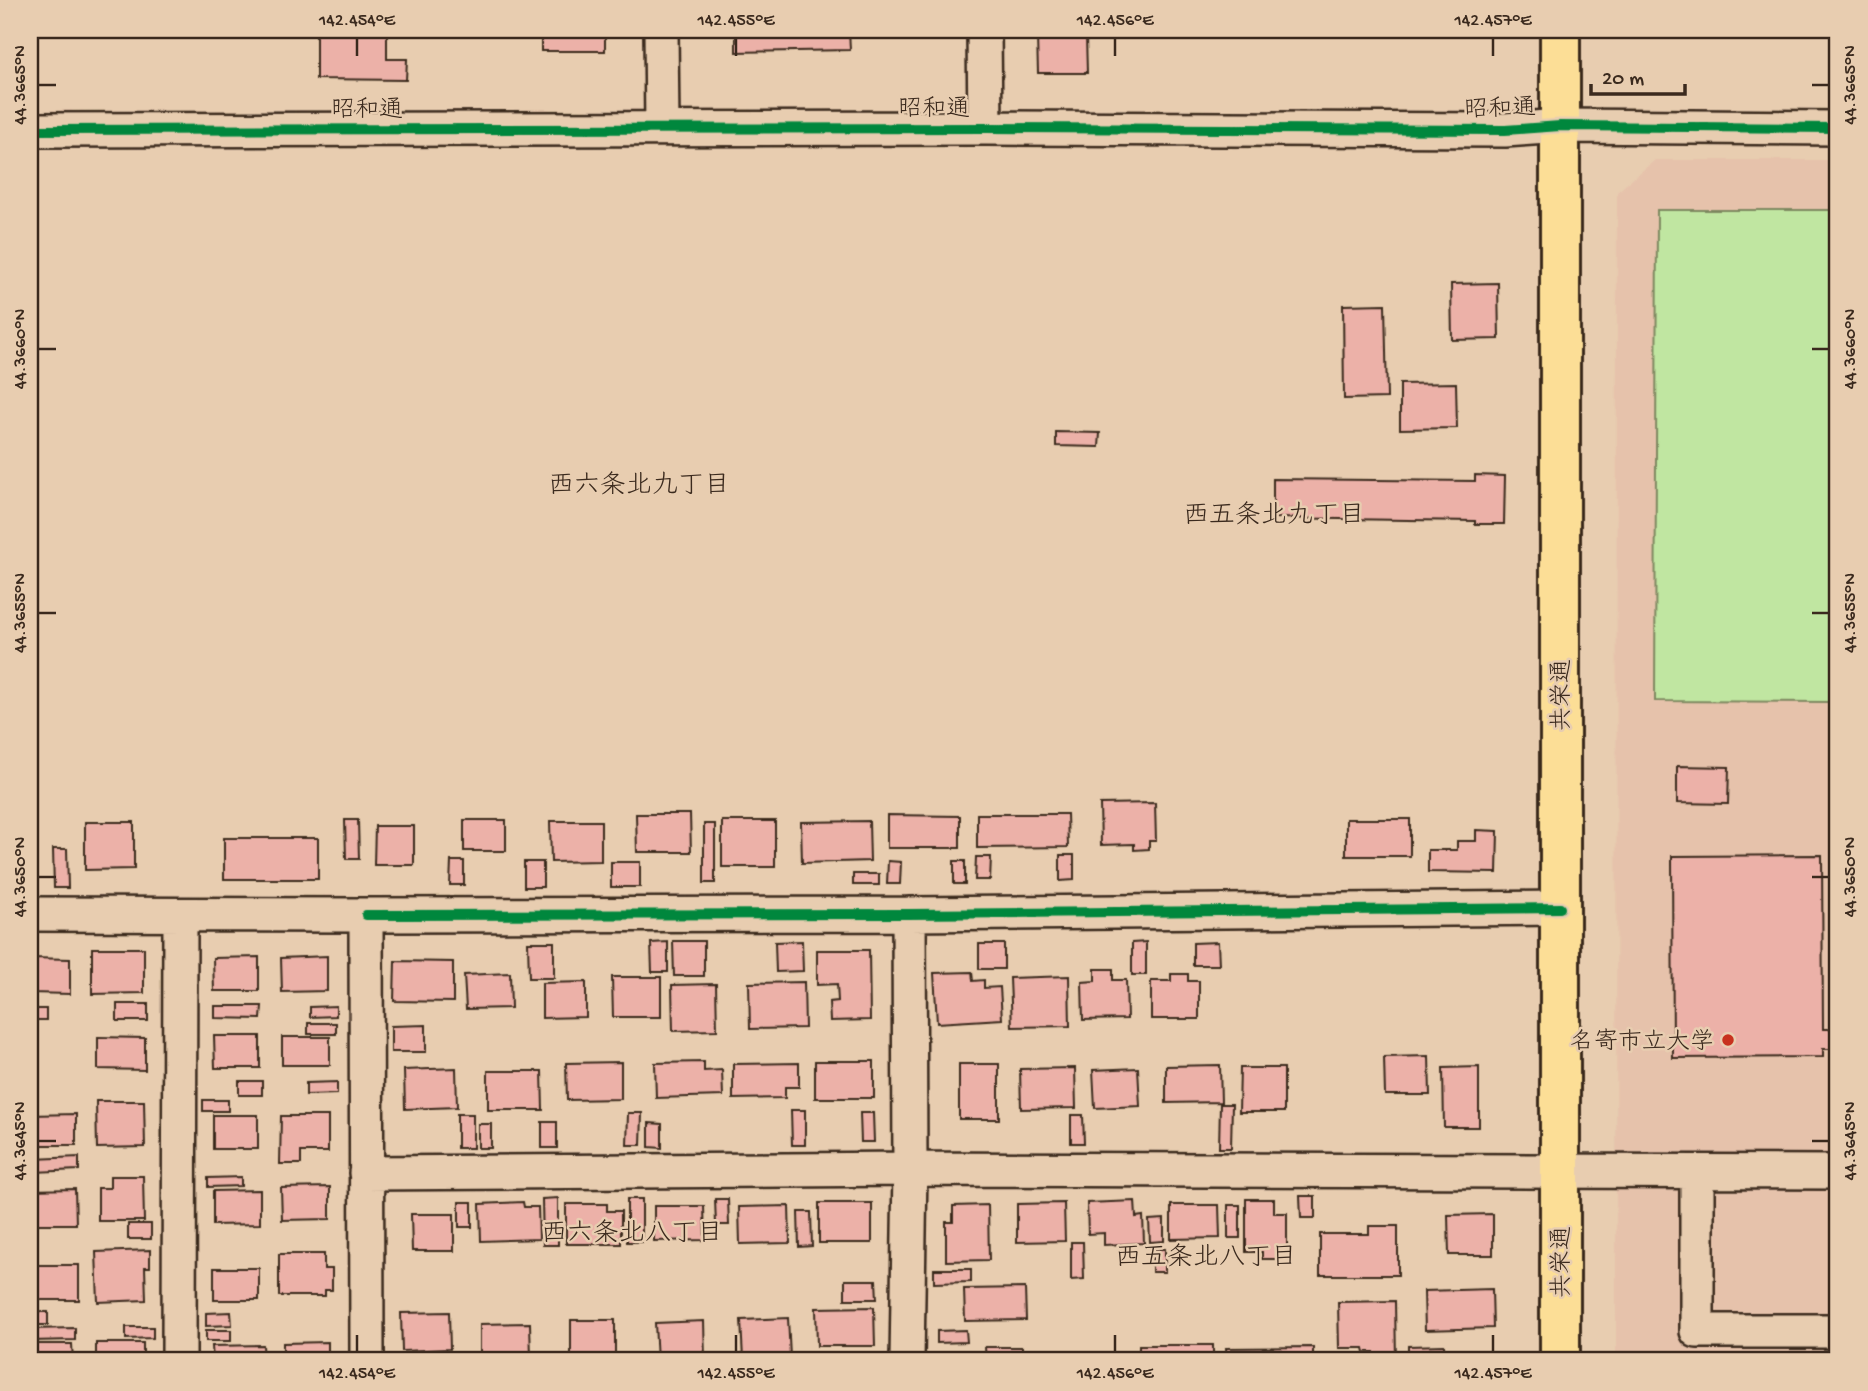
<svg xmlns="http://www.w3.org/2000/svg" width="1868" height="1391" viewBox="0 0 1868 1391" font-family="'Gochi Hand','Klee One',sans-serif">
<style>
.built{fill:#e6c2ab}
.green{fill:#c0e6a1;stroke:#7e8860;stroke-width:2}
.building{fill:#ecb1a8;stroke:#3b2a1e;stroke-width:2}
.lines{fill:none;stroke-linecap:round;stroke-linejoin:round}
.minor-casing{stroke:#3b2a1e;stroke-width:38}
.major-casing{stroke:#3b2a1e;stroke-width:44}
.minor{stroke:#e8cdb0;stroke-width:33}
.major{stroke:#fcde96;stroke-width:38}
.cycleway-casing{stroke:#e8cdb0;stroke-width:15}
.cycleway{stroke:#00873e;stroke-width:10}
.ticks{fill:none;stroke:#3b2a1e;stroke-width:2.5}
.poi-dot{fill:#c8321e;stroke:#e8cdb0;stroke-width:2.5}
.labels{text-anchor:middle;stroke-width:5;stroke-linejoin:round;paint-order:stroke}
.street-label{font-size:24px;fill:#3b2a1e;stroke:#e8cdb0}
.poi-label{font-size:24px;fill:#3b2a1e;stroke:#e8cdb0;text-anchor:end}
.neighbourhood-label{font-size:26px;fill:#3b2a1e;stroke:#e8cdb0}
.neatline{fill:none;stroke:#3b2a1e;stroke-width:2.5}
.ticks-label{font-size:18px;text-anchor:middle;fill:#3b2a1e}
</style>
<rect width="100%" height="100%" fill="#e8cdb0"/>
<filter id="ink" filterUnits="userSpaceOnUse"><feTurbulence type="fractalNoise" baseFrequency=".0143" numOctaves="2"/><feDisplacementMap in="SourceGraphic" scale="14" xChannelSelector="R" yChannelSelector="G"/><feConvolveMatrix kernelMatrix="1 2 1 2 8 2 1 2 1" color-interpolation-filters="sRGB"/></filter>
<g filter="url(#ink)">
<path class="built" d="M1655,160H1838V1361H1616L1617,192Z"/>
<path class="green" d="M1657,210H1838V702L1655,701Z"/>
<path class="building" d="M316,30H387V59H407L406,80L316,79Z
M541,30H605V51H541Z
M736,30H849L850,50L736,52Z
M1037,36H1086L1087,73H1038Z
M1498,283L1499,339L1452,340L1451,284Z
M1385,304L1387,398L1344,399L1343,305Z
M1456,383L1457,428L1400,429V384Z
M1056,432L1100,433L1099,447L1056,446Z
M1475,475L1505,476L1504,524H1475V521L1273,518V479L1475,481Z
M1677,766L1729,767L1728,804L1677,803Z
M1155,803L1156,841H1149V849L1134,850V844L1101,845L1100,804Z
M636,814H690L691,852H637Z
M977,814H1067L1068,847L977,848Z
M887,815L960,816V848H887Z
M1346,819H1410V856H1346Z
M345,820H358L359,859H346Z
M464,820H506V851H464Z
M550,821H601V861L551,862Z
M722,821H775V867H722Z
M869,821L870,861L802,863L801,822Z
M85,822H134V869L85,870Z
M704,824H715V883H704Z
M375,826H414V865H374Z
M1476,830L1498,831L1497,873L1428,872V850H1457V841H1476Z
M224,838H318V879H224Z
M53,849H67L68,888H54Z
M1060,855H1074V880L1060,881Z
M1822,855L1823,1029H1838V1049H1823V1057L1673,1058L1672,856Z
M976,857H991L990,880H975Z
M451,861H464V885H450Z
M888,861L901,862L900,884H887Z
M954,861H965V884H954Z
M524,862H543V887H524Z
M611,862H640V887H611Z
M853,874H879V885H853Z
M673,941H704V976H674Z
M802,941L803,971L776,972L775,942Z
M528,942H554V978H529Z
M668,942V972H652L651,943Z
M1146,942V975H1132V943Z
M1218,942L1219,965H1193V943Z
M979,944H1004V969H979Z
M92,948H144V993L92,994Z
M817,950H869L870,1020L830,1021L829,1002L838,1001L837,984L817,985Z
M327,956V991L282,992L281,958Z
M259,957V991H214L213,958Z
M30,958L70,959V994L30,993Z
M395,961L453,962V1002L394,1001Z
M1095,969H1113V980H1126L1127,1019L1083,1020L1082,982L1095,981Z
M972,972L973,981L984,980V988L1000,987L1002,1019L937,1023L934,973Z
M510,973L511,1008L466,1009L464,975Z
M1171,974H1188V981H1199V1019H1151V981H1171Z
M1069,976L1070,1026L1012,1027L1010,978Z
M612,977H661V1017H613Z
M586,982V1017L542,1018V983Z
M804,982L805,1028L750,1029L749,983Z
M716,984L717,1030L673,1031L672,985Z
M117,1004H148V1021H117Z
M215,1006H262L261,1019L215,1018Z
M336,1006V1016L310,1017V1007Z
M30,1009H46V1020H30Z
M308,1023H336V1034H308Z
M426,1025V1052H391V1026Z
M214,1036H260V1068H215Z
M98,1037L145,1038V1070L98,1069Z
M282,1037H330V1065H282Z
M1429,1056L1430,1095H1385L1384,1057Z
M815,1061H874V1098H815Z
M621,1062V1099L567,1100L566,1063Z
M704,1062V1071L722,1070L723,1096L656,1098L655,1063Z
M799,1063V1087H785V1098L733,1099V1064Z
M959,1064H999V1119H959Z
M1220,1065L1221,1102L1166,1103V1066Z
M1479,1067V1127H1444L1443,1068Z
M456,1068L457,1107L405,1109L404,1070Z
M1075,1068L1076,1108L1021,1109L1020,1069Z
M1138,1068L1140,1106L1095,1108L1093,1070Z
M1240,1068H1284V1112H1239Z
M488,1071H542L543,1110H488Z
M239,1081H262V1095H239Z
M337,1082V1094L306,1095V1083Z
M203,1100H228V1111H203Z
M96,1101H144L145,1147L97,1148Z
M1220,1104H1232L1231,1148H1219Z
M791,1110H805V1145H792Z
M628,1113H642L641,1145H627Z
M860,1113H873L874,1142H861Z
M76,1114V1145H30V1115Z
M457,1114H473V1148H457Z
M213,1115H258V1149H213Z
M1071,1115H1083L1084,1143H1071Z
M281,1116H328V1152H301V1164H280Z
M542,1122H557V1148H542Z
M649,1123L662,1124V1148L649,1147Z
M478,1124H491V1148H478Z
M79,1157V1170L34,1172V1159Z
M110,1176H143L144,1221H98V1188H110Z
M241,1177V1186L208,1187V1178Z
M330,1187V1219L282,1220L281,1188Z
M75,1189L76,1224H30V1190Z
M260,1190V1224L213,1225V1191Z
M1300,1196H1315V1218H1301Z
M558,1198V1245H543L542,1199Z
M627,1199H642V1242H627Z
M715,1199H728L729,1225H716Z
M1246,1199H1274V1213H1287V1259H1262V1252H1246Z
M1135,1201L1136,1217L1143,1216L1144,1243L1104,1245V1233L1088,1234L1087,1203Z
M459,1202H472V1227H459Z
M523,1202L524,1207H538L539,1239L481,1241L480,1204Z
M819,1203H872V1243H819Z
M1064,1203L1065,1241L1017,1242V1204Z
M566,1204H607V1211H621V1244H566Z
M988,1205L989,1260L946,1261V1222H953V1206Z
M1171,1205H1219L1220,1238L1171,1239Z
M1228,1205H1240V1238H1228Z
M654,1206H704L705,1240L654,1241Z
M789,1206L790,1243L740,1244L739,1207Z
M798,1212H811L812,1246L799,1247Z
M411,1214H454V1251H412Z
M1493,1214V1255H1449L1448,1215Z
M1164,1219V1241L1150,1242L1149,1220Z
M128,1224H151V1239H128Z
M1369,1226H1398V1275H1320V1234H1369Z
M1071,1242H1083L1084,1279L1071,1280Z
M1152,1249H1165V1272H1152Z
M150,1250V1267H145L146,1300L98,1302L96,1252Z
M279,1254H324V1269H332V1290H325V1296H279Z
M30,1265H79V1300H30Z
M214,1268H259V1300H214Z
M934,1269H971V1282L934,1283Z
M845,1280H876L877,1299H845Z
M1025,1288L1026,1320L965,1321L964,1289Z
M1492,1289L1493,1328L1425,1330L1424,1291Z
M1395,1301L1396,1361H1374V1352H1365L1364,1348H1339L1338,1302Z
M874,1307L875,1346H817L816,1308Z
M30,1312H48V1325H30Z
M231,1312L232,1325L206,1326V1313Z
M449,1312L450,1349L402,1351L401,1313Z
M788,1318L790,1357L743,1359L741,1320Z
M571,1320H615V1360H571Z
M704,1321L705,1359L657,1361L655,1323Z
M530,1323L531,1358L480,1359V1324Z
M126,1327H153V1338L126,1339Z
M75,1328V1340L30,1341V1329Z
M206,1330H231V1341H206Z
M966,1330L967,1342L937,1343V1331Z
M328,1342V1361H283V1343Z
M96,1343H143V1361H96Z
M30,1344H72L73,1361H30Z
M263,1345L264,1361H213L212,1346Z
M1139,1345H1213V1361H1139Z
M1444,1345L1445,1361H1408V1346Z
M985,1347H1022V1361H986Z
M1313,1347V1361H1227L1226,1348Z
M1089,1357V1361H1037V1359Z"/>
<g class="lines">
<defs>
<path id="minor" d="M661,30L662,128
M984,30L985,128
M30,130L985,128L1505,130L1560,126L1838,128
M30,914L366,915L367,1361
M366,915L909,914L1560,908
M1697,1172V1331H1838
M366,1173L910,1169L1838,1172
M179,1361L180,915
M907,1361L910,1169L909,914"/>
<path id="major" d="M1560,1361V30"/>
</defs>
<use href="#minor" class="minor-casing"/>
<use href="#major" class="major-casing"/>
<use href="#minor" class="minor"/>
<use href="#major" class="major"/>
<defs>
<path id="cycleway" d="M30,130L985,128L1505,130L1560,126L1838,128
M366,915L909,914L1560,908"/>
</defs>
<use href="#cycleway" class="cycleway-casing"/>
<use href="#cycleway" class="cycleway"/>
</g>
</g>
<path class="ticks" d="M357,38V56M736,38V56M1115,38V56M1493,38V56M38,85H56M1812,85H1829M38,349H56M1812,349H1829M38,613H56M1812,613H1829M38,877H56M1812,877H1829M38,1141H56M1812,1141H1829M357,1335V1352M736,1335V1352M1115,1335V1352M1493,1335V1352"/>
<circle class="poi-dot" cx="1728" cy="1040" r="7"/>
<g class="labels">
<g class="street-label">
<text x="934" y="115">昭和通</text>
<text transform="translate(1500 107) rotate(-2)" y="8">昭和通</text>
<text x="367" y="116">昭和通</text>
<text transform="translate(1560 695) rotate(-90)" y="8">共栄通</text>
<text transform="translate(1560 1262) rotate(-90)" y="8">共栄通</text>
</g>
<g class="poi-label">
<text x="1714" y="1048">名寄市立大学</text>
</g>
<g class="neighbourhood-label">
<text x="639" y="492">西六条北九丁目</text>
<text x="1274" y="522">西五条北九丁目</text>
<text x="632" y="1240">西六条北八丁目</text>
<text x="1206" y="1264">西五条北八丁目</text>
</g>
</g>
<rect width="1868" height="1391" fill="none" stroke="#e8cdb0" stroke-width="77"/>
<path d="M1591 84v10h94v-10" fill="none" stroke="#3b2a1e" stroke-width="3.5"/>
<text x="1602" y="84" font-size="21" fill="#3b2a1e" stroke="#e8cdb0" stroke-width="5" paint-order="stroke">20 m</text>
<rect x="38" y="38" width="1791" height="1314" class="neatline"/>
<g class="ticks-label">
<text x="357" y="25">142.454°E</text>
<text x="736" y="25">142.455°E</text>
<text x="1115" y="25">142.456°E</text>
<text x="1493" y="25">142.457°E</text>
<text transform="translate(19 85) rotate(-90)" y="6">44.3665°N</text>
<text transform="translate(1849 85) rotate(-90)" y="6">44.3665°N</text>
<text transform="translate(19 349) rotate(-90)" y="6">44.3660°N</text>
<text transform="translate(1849 349) rotate(-90)" y="6">44.3660°N</text>
<text transform="translate(19 613) rotate(-90)" y="6">44.3655°N</text>
<text transform="translate(1849 613) rotate(-90)" y="6">44.3655°N</text>
<text transform="translate(19 877) rotate(-90)" y="6">44.3650°N</text>
<text transform="translate(1849 877) rotate(-90)" y="6">44.3650°N</text>
<text transform="translate(19 1141) rotate(-90)" y="6">44.3645°N</text>
<text transform="translate(1849 1141) rotate(-90)" y="6">44.3645°N</text>
<text x="357" y="1378">142.454°E</text>
<text x="736" y="1378">142.455°E</text>
<text x="1115" y="1378">142.456°E</text>
<text x="1493" y="1378">142.457°E</text>
</g>
</svg>
